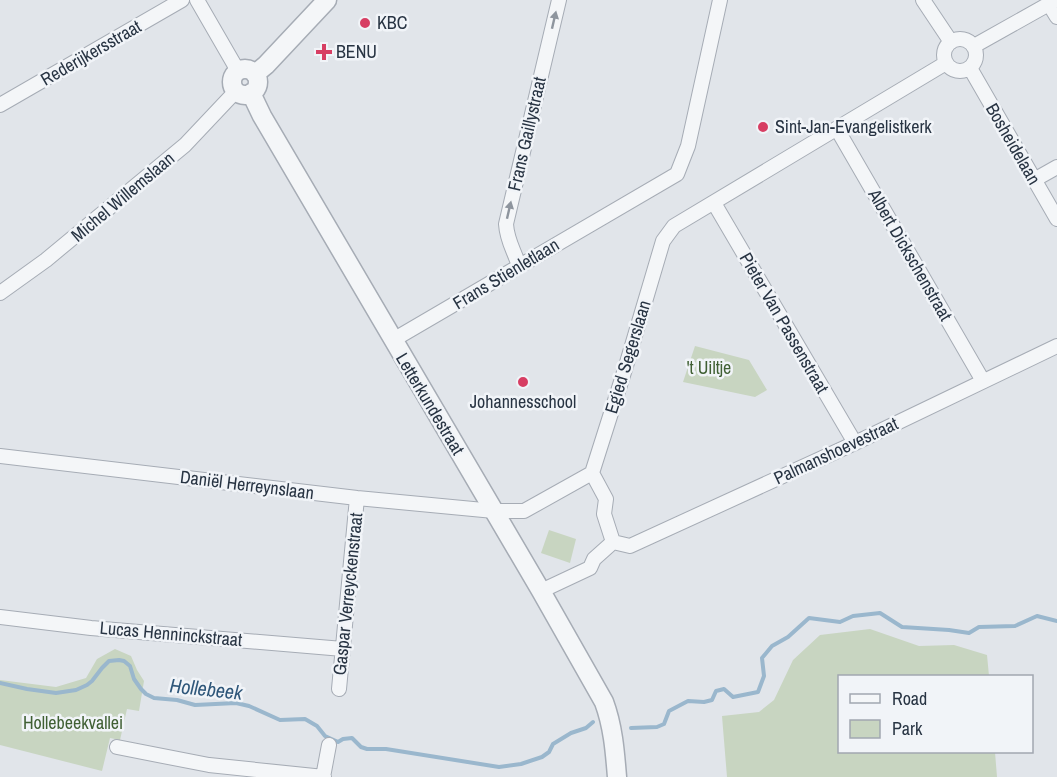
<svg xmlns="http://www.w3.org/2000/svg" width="1057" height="777" viewBox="0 0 1057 777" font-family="'Archivo Narrow',sans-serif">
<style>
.green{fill:#c8d5c1}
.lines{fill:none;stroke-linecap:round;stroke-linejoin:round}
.stream{stroke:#9ab7cd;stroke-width:4}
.minor-casing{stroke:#a6acb5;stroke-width:16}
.tertiary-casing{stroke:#a6acb5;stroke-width:21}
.minor{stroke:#f4f6f8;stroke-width:14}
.tertiary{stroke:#f4f6f8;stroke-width:18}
.oneway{fill:#8e959e}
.poi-dot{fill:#d73e63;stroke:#f1f4f8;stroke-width:2}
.labels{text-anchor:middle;stroke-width:5;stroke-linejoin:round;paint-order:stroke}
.poi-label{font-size:18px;fill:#283443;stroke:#f1f4f8;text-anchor:start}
.street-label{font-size:18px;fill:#283443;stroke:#f1f4f8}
.park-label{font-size:18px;fill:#406034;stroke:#f1f4f8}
.water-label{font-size:20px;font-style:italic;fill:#2f577a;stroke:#f1f4f8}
</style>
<rect width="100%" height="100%" fill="#e1e5ea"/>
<path class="green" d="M695,346L749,360L767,390L755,397L683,382Z
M549,530L576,539L570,563L541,553Z
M870,629L919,646L954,645L987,655L989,676H840V752H995L997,777H727L722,716L759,712L774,700L793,660L820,635Z
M115,649L131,656L137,670L144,681L139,711L127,709L120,740L110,738L102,771L0,745V680L56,687L86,678L97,659Z"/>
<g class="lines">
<path class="stream" d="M0,683L27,689L56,693L76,690L87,685L92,681L102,668L109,661L119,660L124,661L130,666L134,679L141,689L146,694L154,698L177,700L195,705L236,703L249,706L280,720L305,719L317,726L325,736L338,742L343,739L352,738L361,747L367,749H386L499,767L521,764L542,757L549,752L553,744L571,733L586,728L593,722
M631,728L657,727L664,724L669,711L688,701L704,702L712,700L716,691L724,689L733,697L758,692L764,676L762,658L772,646L788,637L809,618L840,622L853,616L880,613L902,627L949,630L969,633L979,627L1015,626L1037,616L1057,621"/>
<defs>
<path id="minor" d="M197,0L238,71
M923,0L951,42
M1049,4L1057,17
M944 55a16 16 0 1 1 32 0a16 16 0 1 1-32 0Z
M974,46L1056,0
M970,68L1057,219
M0,105L182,0
M837,129L983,381
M1034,180L1057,167
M714,203L855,443
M519,266C514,250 507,241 506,224L559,0
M0,293L46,260L185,145L236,91
M393,340L677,174L688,146L720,0
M0,456L357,498L494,511H524L592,473
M592,473L626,366L663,241L674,226L946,63
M592,473L606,499L604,514L613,542
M613,542L630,546L855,443L1057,346
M541,591L590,568L594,559L613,542
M0,617L91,628L343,649
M339,689L357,498
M117,747L209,765L324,777
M323,777L329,745"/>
<path id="tertiary" d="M232 82a13 13 0 1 1 26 0a13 13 0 1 1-26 0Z
M255,74L266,65L327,0
M251,93L262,116L541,591L604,702C613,726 615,752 617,777"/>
</defs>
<use href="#minor" class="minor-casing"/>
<use href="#tertiary" class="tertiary-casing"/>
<use href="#minor" class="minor"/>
<use href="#tertiary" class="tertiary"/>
</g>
<defs><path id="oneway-solid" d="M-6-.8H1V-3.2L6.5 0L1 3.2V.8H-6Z" transform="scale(1.5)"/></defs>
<g class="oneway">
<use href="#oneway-solid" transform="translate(554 20) rotate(-77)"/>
<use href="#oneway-solid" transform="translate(509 210) rotate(-77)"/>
</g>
<g class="poi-dot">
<circle cx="365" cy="23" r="6"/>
<path d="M321 43h6v6h6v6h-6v6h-6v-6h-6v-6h6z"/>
<circle cx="763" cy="127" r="6"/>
<circle cx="523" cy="382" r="6"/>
</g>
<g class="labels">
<g class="poi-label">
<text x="377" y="29">KBC</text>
<text x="336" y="58">BENU</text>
<text x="775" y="133">Sint-Jan-Evangelistkerk</text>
<text x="523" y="408" text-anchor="middle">Johannesschool</text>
</g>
<g class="street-label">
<text transform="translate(91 53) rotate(-30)" y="6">Rederijkersstraat</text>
<text transform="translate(527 134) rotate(-77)" y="6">Frans Gaillystraat</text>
<text transform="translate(1013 144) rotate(60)" y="6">Bosheidelaan</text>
<text transform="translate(123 197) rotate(-40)" y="6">Michel Willemslaan</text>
<text transform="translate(910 255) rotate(60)" y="6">Albert Dickschenstraat</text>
<text transform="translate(506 274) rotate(-31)" y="6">Frans Stienletlaan</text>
<text transform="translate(784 323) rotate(60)" y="6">Pieter Van Passenstraat</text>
<text transform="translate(628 357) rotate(-73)" y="6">Egied Segerslaan</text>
<text transform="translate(430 404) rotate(59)" y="6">Letterkundestraat</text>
<text transform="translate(836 451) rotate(-25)" y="6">Palmanshoevestraat</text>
<text transform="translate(247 485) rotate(7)" y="6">Daniël Herreynslaan</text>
<text transform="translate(348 594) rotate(-84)" y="6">Gaspar Verreyckenstraat</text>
<text transform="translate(171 634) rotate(5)" y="6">Lucas Henninckstraat</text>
</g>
<g class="park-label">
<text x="709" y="374">'t Uiltje</text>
<text x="73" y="729">Hollebeekvallei</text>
</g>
<g class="water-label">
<text transform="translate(206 689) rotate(6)" y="7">Hollebeek</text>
</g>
</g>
<rect x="838" y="675" width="195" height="78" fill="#f1f4f8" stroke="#a1a7b0" stroke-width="1.5"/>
<rect x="850" y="694" width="30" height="9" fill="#f4f6f8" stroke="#a1a7b0" stroke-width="1.5"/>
<text x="892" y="705" font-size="18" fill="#283443">Road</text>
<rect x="850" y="720" width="30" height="18" fill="#c8d5c1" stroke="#a1a7b0" stroke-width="1.5"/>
<text x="892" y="735" font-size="18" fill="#283443">Park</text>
</svg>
